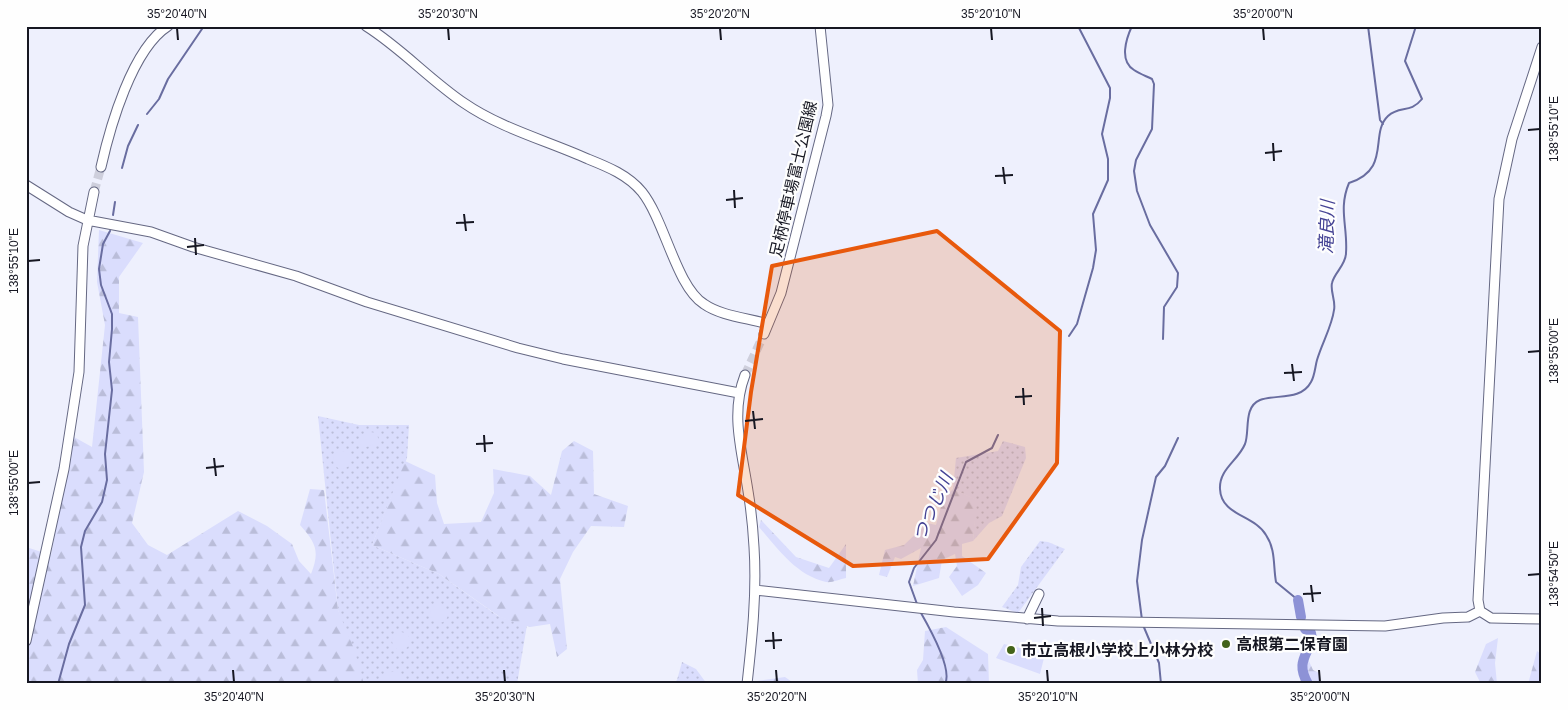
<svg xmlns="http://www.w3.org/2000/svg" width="1568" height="710" viewBox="0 0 1568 710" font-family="Helvetica,'Noto Sans JP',sans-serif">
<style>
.grass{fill:url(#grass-dots)}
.forest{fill:url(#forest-firs)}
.garden{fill:#daddfd}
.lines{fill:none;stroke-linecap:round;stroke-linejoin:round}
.stream{stroke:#696da0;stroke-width:2}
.river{stroke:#8d92d6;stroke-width:10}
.secondary-tunnel{stroke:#cecfdc;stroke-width:9;stroke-dasharray:9 4.5;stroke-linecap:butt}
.secondary-casing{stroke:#656883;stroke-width:11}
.secondary{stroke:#fff;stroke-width:9}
.marked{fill:#e8590c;fill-opacity:0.2;stroke:#e8590c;stroke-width:4;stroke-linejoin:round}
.ticks{fill:none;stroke:#161722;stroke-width:2}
.poi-dot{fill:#436319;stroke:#fefefe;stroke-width:2}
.labels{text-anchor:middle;stroke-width:4.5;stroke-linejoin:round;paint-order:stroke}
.street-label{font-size:16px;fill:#161722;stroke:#fefefe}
.poi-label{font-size:16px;font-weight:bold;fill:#161722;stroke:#fefefe;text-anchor:start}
.water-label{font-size:18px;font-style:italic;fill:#444294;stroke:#fefefe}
.neatline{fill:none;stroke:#161722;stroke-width:2}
.ticks-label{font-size:12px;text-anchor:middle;fill:#161722}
</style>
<defs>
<pattern id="grass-dots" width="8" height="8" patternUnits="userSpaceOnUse" patternTransform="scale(1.25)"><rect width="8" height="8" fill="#daddfd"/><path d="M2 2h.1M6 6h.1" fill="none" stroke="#babdd9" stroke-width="1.8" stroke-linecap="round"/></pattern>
<pattern id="forest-firs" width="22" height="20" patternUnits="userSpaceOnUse" patternTransform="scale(1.25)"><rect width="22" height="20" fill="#daddfd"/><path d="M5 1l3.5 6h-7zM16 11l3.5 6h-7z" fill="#babdd9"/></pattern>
</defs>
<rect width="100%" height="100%" fill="#eef0fd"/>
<path class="grass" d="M318,416L359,425H409L407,458L372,545L439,574L498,616L527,625L517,684H361L338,610Z
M1003,441L1025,447L1026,458L1002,516L989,523L973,541L976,500L953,489L956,458L998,451Z
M1040,541L1048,542L1065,549L1018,613L1002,607L1018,585L1021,567Z
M682,662L696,669L707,684H673L677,680Z"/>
<path class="forest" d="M99,230L143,243L119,277V313L138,317L144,472L132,523L148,545L167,555L238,511L267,526L292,544L299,561L311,574C320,551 316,543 300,525L310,489L324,490L338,610L354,649L364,684H26V547L51,555L74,437L92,447L105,325L97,282Z
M574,441L593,451L594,494L628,506L624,527L591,526L573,552L560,579L567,649L557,657L550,624L530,627L500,617L439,574L372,545L405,461L435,475L437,503L444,524L481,522L494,493L493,469L530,476L551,495L562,451Z
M953,489L977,500L973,541L962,544V556L986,573L978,585L962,596L949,577L957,566L955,554L942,560L939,578L913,586L921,548L901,559L895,557L887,577L879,575L885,550L904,545L927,523L936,525L943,499Z
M761,520L796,557L829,568L846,544V578C840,579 832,583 826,582C796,575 778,549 759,527Z
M946,627L988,654L989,684H918L917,670L923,660L925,631Z
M1498,638L1495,663L1497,684H1481L1475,672L1486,644Z
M1537,651L1542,655V673L1539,684H1528Z
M1308,659L1313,670L1319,673V684H1306L1303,669Z
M785,677L795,684H750V682Z"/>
<path class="garden" d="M370,432L377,433L379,443L363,448L359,442L360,435Z
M333 460a9 9 0 1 1 18 0a9 9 0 1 1-18 0Z
M430 614a9 9 0 1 1 18 0a9 9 0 1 1-18 0Z
M392 641a9 9 0 1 1 18 0a9 9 0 1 1-18 0Z
M1004,644L1045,654L1040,674L996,658Z
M395,671L401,673L403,683L384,684L385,674Z"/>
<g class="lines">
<path class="stream" d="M1132,26C1126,39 1119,61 1134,70C1140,74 1146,76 1152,79L1154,84L1152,129L1136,160L1134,171L1137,191L1150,225L1178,273L1177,287L1164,307L1163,339
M1368,26L1380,120L1383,124
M147,114L159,99L168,79L204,26
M122,168L128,146L138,125
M113,215L115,202
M1069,336L1077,324L1093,268L1096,250L1093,214L1108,180V159L1102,134L1110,98V88L1078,26
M1298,600L1276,582C1273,566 1276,550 1266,535C1255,515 1221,516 1220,489C1219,469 1238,461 1245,444C1250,431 1243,407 1260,400C1276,394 1301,401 1311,382C1315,375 1315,367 1317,360C1322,343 1332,326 1334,310C1336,301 1330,291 1332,283C1334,273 1346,265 1346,253C1348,227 1338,209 1349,183C1392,169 1369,134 1388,116C1400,105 1410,114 1422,99L1405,61L1416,26
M917,604L909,582L914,568L936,540L966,462L992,448L998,435
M921,613C929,627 953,669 945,684
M1142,620L1137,581L1142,540L1156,477L1165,466L1178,438
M1143,625L1159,663L1161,684
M58,684L69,644L85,605L81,547L85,531L102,502L107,480L105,454L112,390L109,362L112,329V314L101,285L99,269L103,244L110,231"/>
<path class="river" d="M1298,600L1301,617
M1305,629L1311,633L1312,639C1306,657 1296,663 1308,684"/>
<path class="secondary-tunnel" d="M94,192L101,167
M745,375L764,334"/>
<defs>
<path id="secondary" d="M366,26C401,48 430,80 464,103C500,128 548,141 588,159C608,167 628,175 642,192C665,221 676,286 704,304C721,316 748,318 768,324
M1542,47L1512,139L1499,199L1478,600L1480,611L1491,618L1542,619
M101,167C110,127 132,49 168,26
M26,185L69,212L87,220L151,232L193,247L296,276L367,302L518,348L563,359L739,393
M764,334L781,293L826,116L828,105L820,26
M745,375C730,414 742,451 748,491C751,509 753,529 754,547C757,593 752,639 747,684
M755,590L954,612L1058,621L1385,626L1443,618L1468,617L1480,611
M1027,619L1039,594
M26,641L64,469L79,372L83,246L94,192"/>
</defs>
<use href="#secondary" class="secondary-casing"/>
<use href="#secondary" class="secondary"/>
</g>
<path class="marked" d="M937,231L1060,331L1057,463L988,559L853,566L738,495L751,392L772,266Z"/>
<path class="ticks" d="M177,28L178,40M448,28L449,40M720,28L721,40M991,28L992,40M1263,28L1264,40M1528,130L1540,129M1273,143L1274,161M1265,153L1282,151M1003,167L1005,184M995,176L1013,175M734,190L735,208M726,200L743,198M464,214L466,231M456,223L474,222M195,238L196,255M187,247L204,245M28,261L40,260M1528,352L1540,351M1292,364L1294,381M1284,373L1302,372M1023,388L1024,405M1015,397L1032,396M753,411L755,429M745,421L763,419M484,435L485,452M476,444L493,443M214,458L216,476M206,468L224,466M28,483L40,482M1528,575L1540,574M1311,585L1313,602M1303,594L1321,593M1042,608L1043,626M1034,618L1051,616M773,632L774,649M765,641L782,640M233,670L234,682M504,670L505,682M776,670L777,682M1047,670L1048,682M1319,670L1320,682"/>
<g class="poi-dot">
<circle cx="1226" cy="644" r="5"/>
<circle cx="1011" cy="650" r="5"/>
</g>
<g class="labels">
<g class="street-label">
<text transform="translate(793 179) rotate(-77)" y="6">足柄停車場富士公園線</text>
</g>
<g class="poi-label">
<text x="1236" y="650">高根第二保育園</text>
<text x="1021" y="656">市立高根小学校上小林分校</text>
</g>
<g class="water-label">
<text transform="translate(1327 227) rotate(-88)" y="6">滝良川</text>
<text transform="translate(933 507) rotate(-66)" y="6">つつじ川</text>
</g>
</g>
<rect width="1568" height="710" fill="none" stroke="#fefefe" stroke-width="55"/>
<rect x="28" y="28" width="1512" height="654" class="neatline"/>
<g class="ticks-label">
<text x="177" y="18">35°20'40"N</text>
<text x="448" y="18">35°20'30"N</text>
<text x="720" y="18">35°20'20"N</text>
<text x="991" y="18">35°20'10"N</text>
<text x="1263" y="18">35°20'00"N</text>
<text transform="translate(1554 129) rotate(-90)" y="4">138°55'10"E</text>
<text transform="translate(14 261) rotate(-90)" y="4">138°55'10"E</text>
<text transform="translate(1554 351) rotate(-90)" y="4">138°55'00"E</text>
<text transform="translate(14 483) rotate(-90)" y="4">138°55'00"E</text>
<text transform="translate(1554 574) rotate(-90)" y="4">138°54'50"E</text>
<text x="234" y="701">35°20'40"N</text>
<text x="505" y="701">35°20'30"N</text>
<text x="777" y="701">35°20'20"N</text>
<text x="1048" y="701">35°20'10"N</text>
<text x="1320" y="701">35°20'00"N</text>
</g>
</svg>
